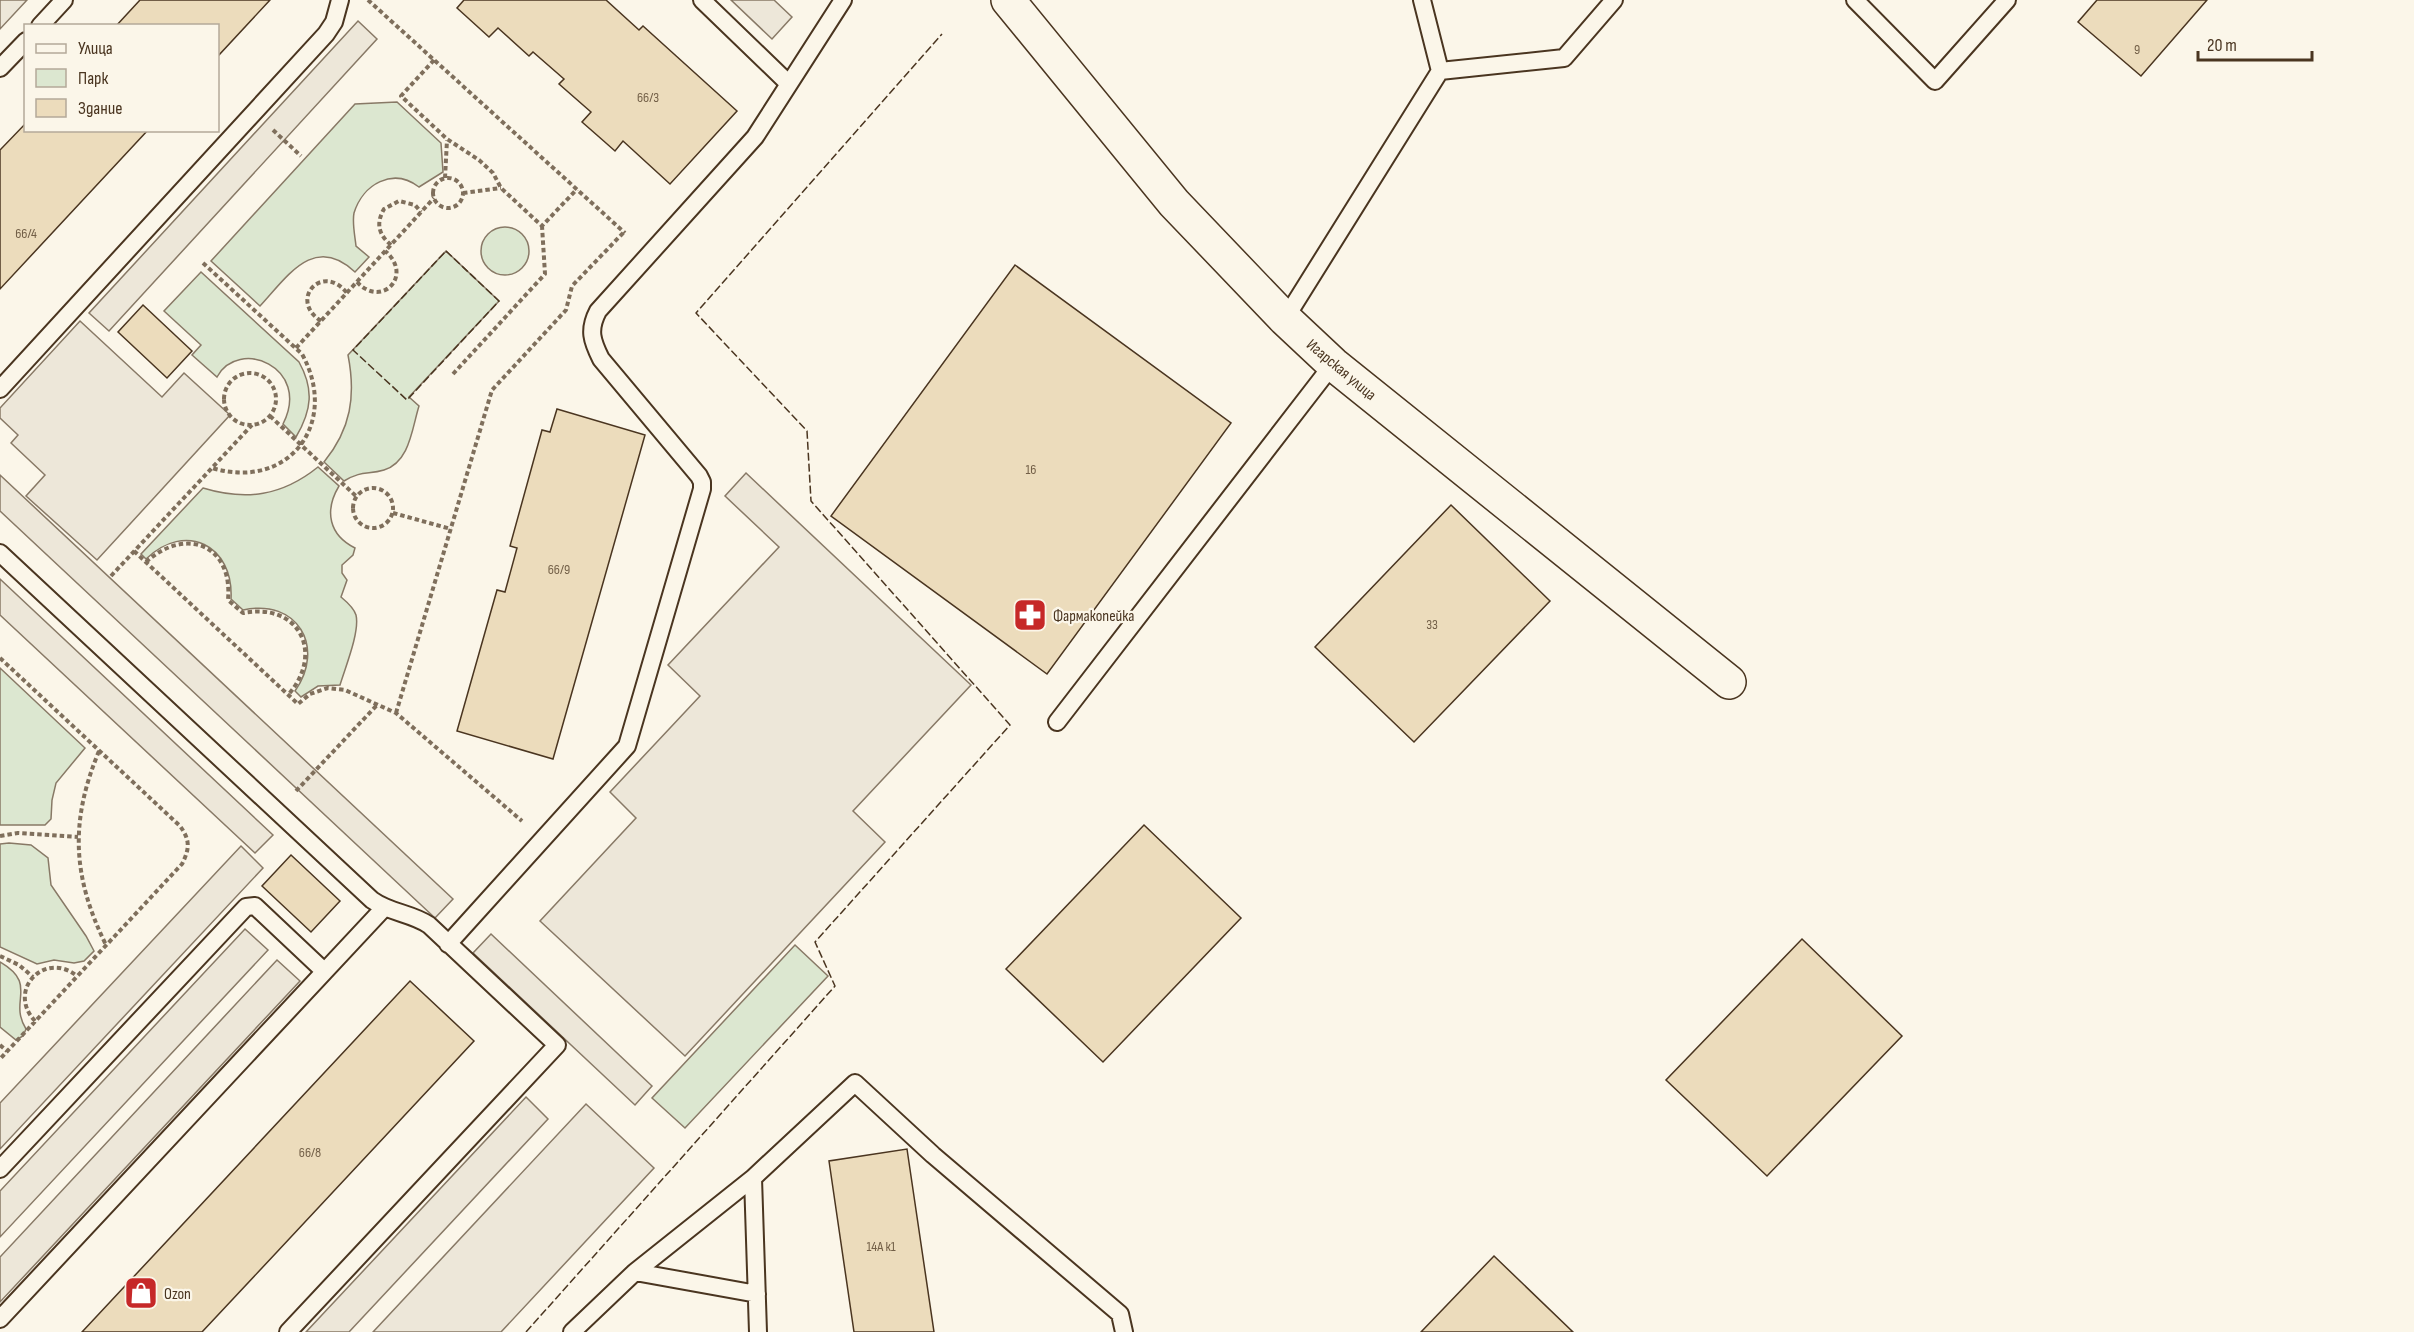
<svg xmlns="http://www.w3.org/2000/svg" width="2414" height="1332" viewBox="0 0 2414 1332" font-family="'Sofia Sans Condensed',sans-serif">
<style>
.green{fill:#dce7d0;stroke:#887966;stroke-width:1.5}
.parking{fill:#ede7d9;stroke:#887966;stroke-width:1.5}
.building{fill:#ecdcbc;stroke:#4a3520;stroke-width:1.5}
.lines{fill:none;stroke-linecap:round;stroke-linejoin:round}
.service-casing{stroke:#4a3520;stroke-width:20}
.minor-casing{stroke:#4a3520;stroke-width:36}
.path{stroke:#7f6f5c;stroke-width:4;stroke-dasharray:4.5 3;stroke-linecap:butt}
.service{stroke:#fbf6e9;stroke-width:16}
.minor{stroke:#fbf6e9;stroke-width:33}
.fence{stroke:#4a3520;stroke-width:1.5;stroke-dasharray:8 3;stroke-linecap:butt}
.labels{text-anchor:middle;stroke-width:4.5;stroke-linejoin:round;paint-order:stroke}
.number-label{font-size:14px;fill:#725f47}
.street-label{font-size:16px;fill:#4a3520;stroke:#fbf6e9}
.poi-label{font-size:16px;fill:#4a3520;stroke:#fbf6e9;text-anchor:start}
</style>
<rect width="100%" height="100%" fill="#fbf6e9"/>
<path class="green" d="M397,102L441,143L443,172L419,187C393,167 363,184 354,213C352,223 355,236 356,246L369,257L355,272C314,233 287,277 260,306L211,261L355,104Z
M481 251a24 24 0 1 1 48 0a24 24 0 1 1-48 0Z
M446,251L499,301L409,397L419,406C412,428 410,462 384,470C368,475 362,470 344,481L324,462C351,429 356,396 348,355Z
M201,272L299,362C314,389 312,410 296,437L283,424C312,367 238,337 217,377L192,355L201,345L164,311Z
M318,467L339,486C324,511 329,535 355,548L353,555L342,565V573L347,580L341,597C347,602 354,608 356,615C360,632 345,668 340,685L318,686L301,697L295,691C326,647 297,598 243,610L231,599C234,545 185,521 146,559L141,554L203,488C246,501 282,496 318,467Z
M0,668L85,748L56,783L52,800L51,819L45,825H0Z
M9,843L31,845L48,858L51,885L86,936L94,951L84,961L74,963L54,960L37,964L0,947V844Z
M795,945L828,976L685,1128L652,1098Z
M0,962C39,985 8,1000 26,1029L23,1036L16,1040L0,1027Z"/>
<path class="parking" d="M0,0H27L0,29Z
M731,0H774L792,17L772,39Z
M358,21L377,39L109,331L89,313Z
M80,321L162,397L184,373L230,415L97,560L26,496L45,475L11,443L18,435L0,418V408Z
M746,473L971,685L853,811L885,842L685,1056L540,921L636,818L610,792L700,696L668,665L779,547L725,496Z
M0,475L453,899L435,918L0,511Z
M0,579L273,835L255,853L0,615Z
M241,846L263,868L0,1149V1103Z
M245,929L268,950L0,1237V1191Z
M491,934L652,1086L635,1105L473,953Z
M277,960L300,981L0,1302V1257Z
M526,1097L548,1119L349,1332H306Z
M586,1104L654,1168L501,1332H373Z"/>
<path class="building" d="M140,0H270L218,56V26H116Z
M464,0H606L639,30L643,26L737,111L670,184L623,141L615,151L598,136L582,122L591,112L559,84L564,79L533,52L529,56L498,28L489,37L457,8Z
M2097,0H2207L2141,76L2078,22Z
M26,123V130H148L0,289V150Z
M1015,265L1231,423L1047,674L831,516Z
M143,305L192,351L167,378L118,332Z
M557,409L645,435L553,759L457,731L497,590L505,592L517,548L510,546L542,430L550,432Z
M1451,505L1550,601L1414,742L1315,647Z
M1144,825L1241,918L1103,1062L1006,969Z
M291,855L340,901L311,932L262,886Z
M1802,939L1902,1036L1767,1176L1666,1080Z
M410,981L474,1041L276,1253L202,1332H82Z
M907,1149L934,1332H854L829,1161Z
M1494,1256L1573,1332H1421Z"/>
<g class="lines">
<defs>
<path id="service" d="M702,0L789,84
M1855,0L1935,81L2007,0
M40,26L64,0
M0,68L26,41
M1440,71L1564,58L1614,0
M1285,319L1440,71L1422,0
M0,389L326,34L334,22L340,0
M0,553L372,900C390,913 411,913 429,925L557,1045L288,1332
M1057,722L1333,364
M448,944L627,746L702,489V482L699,476L601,359C592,341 588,330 598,311L755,137L843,0
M0,1169L246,907L255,906L324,971
M753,1178L758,1332
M757,1294L635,1272L753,1178L855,1083L933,1155L1120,1314L1124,1332
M0,1319L383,909
M572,1332L635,1272"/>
<path id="minor" d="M1008,0L1174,203L1285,319L1333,364L1729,682"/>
</defs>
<use href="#service" class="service-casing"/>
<use href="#minor" class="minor-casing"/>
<path class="path" d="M368,0L625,233
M434,60L401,96L447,139L479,160L493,173L501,188L542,226L577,189
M273,130L301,156
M433 193a15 15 0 1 1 30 0a15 15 0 1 1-30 0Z
M445,178L447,140
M463,193L501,188
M391,245C378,234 376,223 384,209L399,201L415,205L421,212
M203,263L302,354C340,423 289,491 212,468
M357,282C382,309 414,275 385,251
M321,321C288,300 322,262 347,293
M296,348L434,198
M224 399a26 26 0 1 1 52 0a26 26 0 1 1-52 0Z
M453,374L545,274L542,226
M270,416L357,497
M353 508a20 20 0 1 1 40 0a20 20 0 1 1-40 0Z
M393,513L451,529
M134,551L298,704L310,694L328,688L345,690L396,713L522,821
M146,562C186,526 233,545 228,600L243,613C299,602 325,653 288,695
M111,576L252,425
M0,658L180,826C190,840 190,848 182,864L0,1059
M396,713L492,390L566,310L572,286L624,232
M99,751C70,821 72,876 106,945
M296,791L377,705
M0,836L18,833L78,837
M0,956L19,965L33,977
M35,1021C6,990 45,950 77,976
M0,1045L7,1051"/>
<use href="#service" class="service"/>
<use href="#minor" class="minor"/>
<path class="fence" d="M446,251L499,301L407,400L353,350Z
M526,1332L835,986L815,942L1010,725L811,501L807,431L696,313L942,34"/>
</g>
<defs>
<symbol id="pharmacy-square" viewBox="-11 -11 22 22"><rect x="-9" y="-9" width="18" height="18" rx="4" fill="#c62828" stroke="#fbf6e9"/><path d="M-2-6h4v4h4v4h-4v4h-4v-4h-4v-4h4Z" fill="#fff"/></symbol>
<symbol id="shop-square" viewBox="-11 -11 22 22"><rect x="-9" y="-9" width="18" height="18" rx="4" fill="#c62828" stroke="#fbf6e9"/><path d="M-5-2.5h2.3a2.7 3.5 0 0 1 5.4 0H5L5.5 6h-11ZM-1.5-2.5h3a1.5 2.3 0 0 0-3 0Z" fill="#fff"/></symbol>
</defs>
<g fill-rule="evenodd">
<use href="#pharmacy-square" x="1011" y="596" width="38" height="38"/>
<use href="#shop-square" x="122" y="1274" width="38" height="38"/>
</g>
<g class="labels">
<g class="number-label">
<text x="2137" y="54">9</text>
<text x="648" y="102">66/3</text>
<text x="26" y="238">66/4</text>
<text x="1031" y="474">16</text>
<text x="559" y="574">66/9</text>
<text x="1432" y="629">33</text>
<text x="310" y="1157">66/8</text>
<text x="881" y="1251">14А к1</text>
</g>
<g class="street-label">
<text transform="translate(1342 369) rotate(40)" y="6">Игарская улица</text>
</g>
<g class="poi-label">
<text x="1053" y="621">Фармакопейка</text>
<text x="164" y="1299">Ozon</text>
</g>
</g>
<rect x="24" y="24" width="195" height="108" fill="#fbf6e9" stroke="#b4a999" stroke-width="1.5"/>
<rect x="36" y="44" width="30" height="9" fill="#fbf6e9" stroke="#b4a999" stroke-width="1.5"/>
<text x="78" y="54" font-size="18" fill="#4a3520">Улица</text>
<rect x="36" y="69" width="30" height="18" fill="#dce7d0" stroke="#b4a999" stroke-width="1.5"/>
<text x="78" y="84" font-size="18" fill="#4a3520">Парк</text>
<rect x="36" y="99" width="30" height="18" fill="#ecdcbc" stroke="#b4a999" stroke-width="1.5"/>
<text x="78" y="114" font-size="18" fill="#4a3520">Здание</text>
<path d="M2198 51v9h114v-9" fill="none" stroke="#4a3520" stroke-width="3"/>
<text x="2207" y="51" font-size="18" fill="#4a3520" stroke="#fbf6e9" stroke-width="4.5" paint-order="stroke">20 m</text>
</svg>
